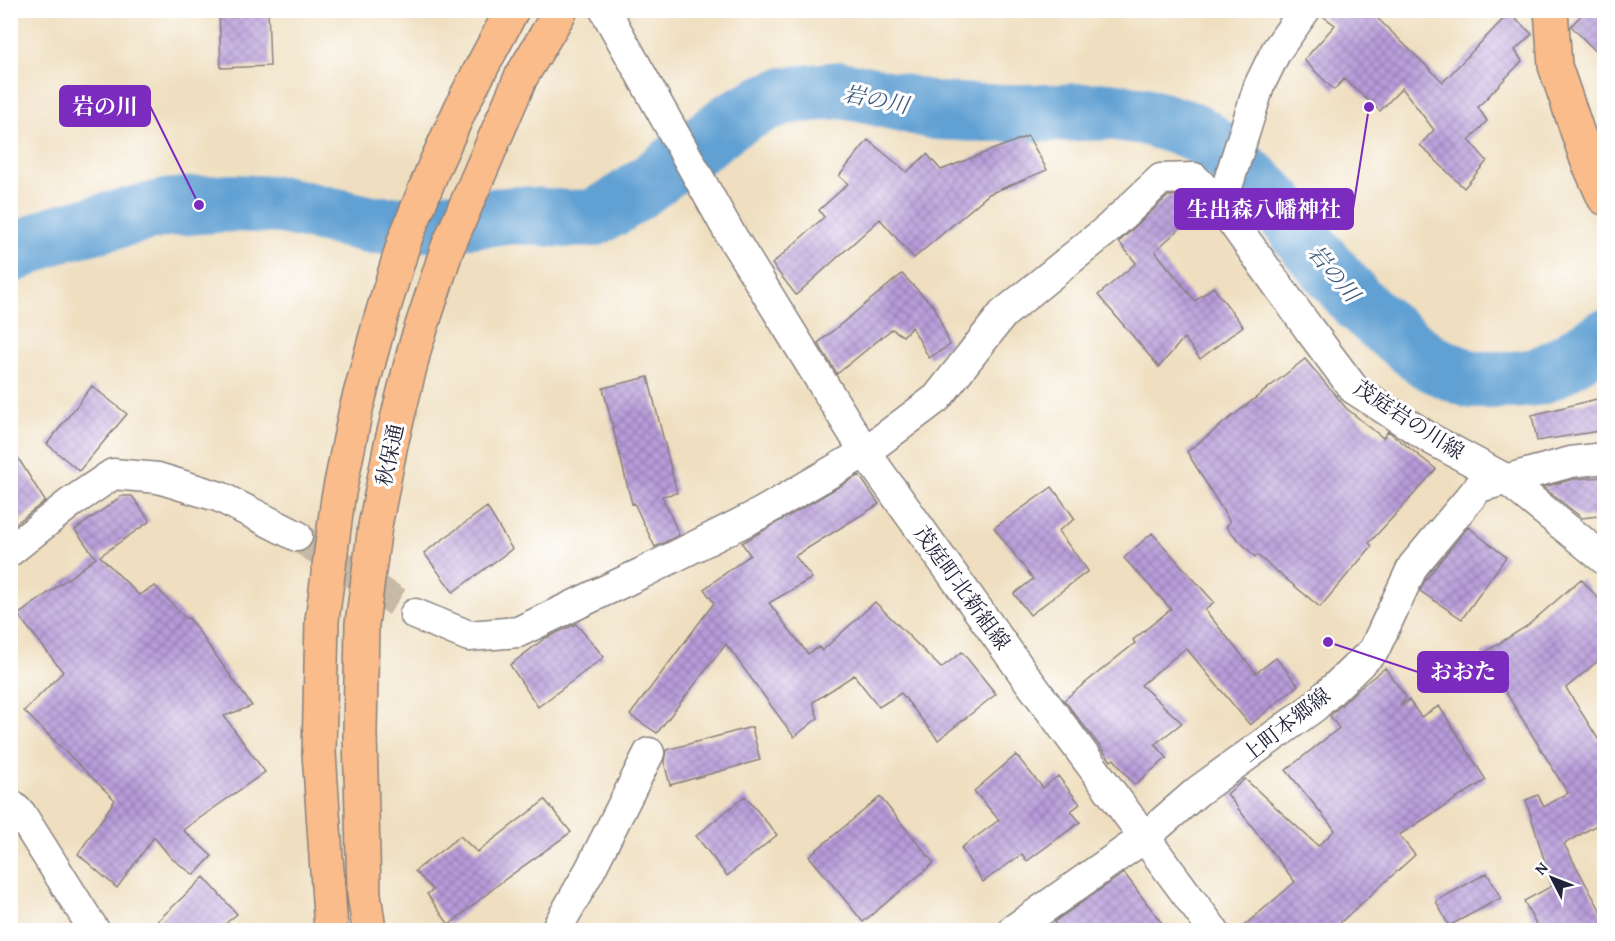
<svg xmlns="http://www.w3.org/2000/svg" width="1615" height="941" viewBox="0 0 1615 941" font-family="'Gentium Book Plus','Noto Serif JP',serif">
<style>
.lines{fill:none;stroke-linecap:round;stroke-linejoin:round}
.river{stroke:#60a0d3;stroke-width:58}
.building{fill:url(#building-cross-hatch)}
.minor-tunnel{stroke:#c6b9a5;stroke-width:30;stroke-dasharray:30 15;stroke-linecap:butt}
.minor-casing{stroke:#88807e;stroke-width:33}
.primary-casing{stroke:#88807e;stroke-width:36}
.trunk-casing{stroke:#88807e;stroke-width:36}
.minor{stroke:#fff;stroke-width:30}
.primary{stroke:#f9bc8a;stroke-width:33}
.trunk{stroke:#f9bc8a;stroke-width:33}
.labels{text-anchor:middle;stroke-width:6;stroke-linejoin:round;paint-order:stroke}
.street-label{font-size:21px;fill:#22223b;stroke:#fff}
.water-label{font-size:22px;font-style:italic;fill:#3e5b7f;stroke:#fff}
.leader{fill:none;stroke:#7b2cbf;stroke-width:2}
.callout-dot{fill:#7b2cbf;stroke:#fff;stroke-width:2}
.callout{fill:#7b2cbf;stroke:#7b2cbf;stroke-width:2}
.callout-label{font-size:22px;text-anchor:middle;font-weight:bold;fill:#fff}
</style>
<defs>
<pattern id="building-cross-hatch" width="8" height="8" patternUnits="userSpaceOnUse" patternTransform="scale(1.5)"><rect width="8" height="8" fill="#b79bd9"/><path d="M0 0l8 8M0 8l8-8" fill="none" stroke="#947eb1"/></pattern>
</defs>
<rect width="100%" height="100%" fill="#fff"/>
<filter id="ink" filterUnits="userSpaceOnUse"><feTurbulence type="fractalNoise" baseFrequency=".0167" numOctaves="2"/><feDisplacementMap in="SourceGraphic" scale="12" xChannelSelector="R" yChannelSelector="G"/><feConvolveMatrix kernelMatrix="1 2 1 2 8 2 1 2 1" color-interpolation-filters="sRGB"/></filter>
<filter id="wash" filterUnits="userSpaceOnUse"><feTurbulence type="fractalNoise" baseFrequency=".008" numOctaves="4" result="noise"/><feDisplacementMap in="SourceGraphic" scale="24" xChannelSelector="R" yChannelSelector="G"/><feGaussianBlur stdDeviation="1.35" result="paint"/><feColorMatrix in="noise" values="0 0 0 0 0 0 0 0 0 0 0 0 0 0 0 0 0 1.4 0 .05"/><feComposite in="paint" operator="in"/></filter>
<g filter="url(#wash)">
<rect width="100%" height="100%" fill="#efdfc0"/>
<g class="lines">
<path class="river" d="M10,255L56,234L165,208L199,205L232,203L282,205L373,225H398L518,215L567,219L593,218L616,206L649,183L732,120L767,102L784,96L840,90L864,94L936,111L979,113H1061L1109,111L1144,116L1190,130L1204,138L1230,159L1263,189L1281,208L1307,244L1359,304L1387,329L1428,361L1447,370L1472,380H1514L1537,377L1556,368L1604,338"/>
</g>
<g id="blocks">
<path class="building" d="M219,10H268L270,66L221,68Z
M1322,10H1369L1443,82L1509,13L1532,34L1515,50L1522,61L1478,107L1487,121L1469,140L1487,161L1464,188L1420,145L1434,130L1402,88L1380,111L1344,79L1334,90L1304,60L1335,25L1321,15Z
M1586,10H1605V61L1571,26Z
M1028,136L1047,170L989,194L914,258L880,219L796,295L772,264L824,217L819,210L848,184L839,176L868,140L907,172L927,154L941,170Z
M1168,196H1179L1197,213L1155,251L1195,301L1213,287L1243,326L1200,359L1184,338L1159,367L1098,295L1136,263L1119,242Z
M902,274L935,308L950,345L929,358L912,327L903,336L892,329L837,374L818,343Z
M1305,359L1346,408L1383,438L1388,431L1436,469L1407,502L1369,543L1372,546L1320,607L1257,555L1255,557L1226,527L1230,522L1187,452Z
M648,377L677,493L662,496L679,535L655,547L634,503L632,504L603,388Z
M92,386L127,414L79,471L47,444Z
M1605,397V430L1537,441L1532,415Z
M10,445L45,501L10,528Z
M859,475L879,504L795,556L812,578L769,603L808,654L819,647L822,651L875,602L941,668L962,652L996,694L938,740L901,693L879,707L854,675L813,702L818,718L794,737L726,644L657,733L630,715L714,603L704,589L750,555L742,543Z
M1605,477V515L1582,518L1543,487L1574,479Z
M1052,487L1075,519L1058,531L1088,571L1030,615L1014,594L1033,579L994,528Z
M122,496H132L150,521L100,556L139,595L155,586L186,619L189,618L252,706L224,716L265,772L183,830L212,856L194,875L171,858L154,837L117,888L78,854L115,800L24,711L63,672L18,615L96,558L75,530Z
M487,507L512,549L453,592L424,553Z
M1468,527L1506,557L1462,619L1420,591L1424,582L1441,560Z
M1152,533L1214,602L1205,610L1256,673L1276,658L1298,685L1250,725L1186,648L1141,685L1182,723L1155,744L1167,758L1134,785L1114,759L1111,761L1064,700L1135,643L1133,640L1171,609L1124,558Z
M1581,579L1605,606V655L1566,688L1605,750V820L1564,844L1605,919V930H1539L1524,901L1552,886L1526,800L1538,795L1544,807L1568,793L1482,654L1527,626Z
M576,624L604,657L538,707L510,665L544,639Z
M1385,668L1406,697L1400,706L1409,700L1421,717L1439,706L1486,780L1399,835L1415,855L1332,930H1239L1295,882L1227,794L1245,779L1318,846L1335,830L1286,770L1339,728L1330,716L1358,689Z
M752,727L760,760L670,785L664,762L666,750Z
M1016,755L1043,788L1058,776L1080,804L1071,811L1080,822L1027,861L1022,854L983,882L961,848L999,820L974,791Z
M745,796L777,835L727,876L696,836Z
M880,797L934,863L863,922L809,856Z
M545,800L571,832L500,883L449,925L427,894L433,890L415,871L460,836L477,852Z
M1124,873L1167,930H1061L1054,922Z
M1487,873L1501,898L1449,926L1436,901Z
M204,877L237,914L218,930H148Z"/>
</g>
</g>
<g filter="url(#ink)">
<use href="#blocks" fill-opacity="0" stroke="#88807e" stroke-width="1.5"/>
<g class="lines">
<path class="minor-tunnel" d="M297,536L415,614"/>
<defs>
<path id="minor" d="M605,10L729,232L865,452L1026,677L1213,930
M1305,10L1276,51L1259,86L1221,206L1309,329L1354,389L1431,439L1507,480L1604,559
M10,551L69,504L113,474L158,478L220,497L297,536
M415,614L469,636L518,632L642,573L761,513L865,452L937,398L1003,314L1109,228L1161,179L1194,178L1221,206
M10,804L21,814L94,930
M556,930L590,870L649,753
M1013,930L1145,837L1198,791L1314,707L1374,650L1413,566L1479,487L1571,462L1604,458"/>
<path id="primary" d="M1551,10L1555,66L1587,160L1604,198"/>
<path id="trunk" d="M331,930L319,753L322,620L338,498L356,409L380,321L404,242L434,167L465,99L512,10
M369,930L364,894L360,733L362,624L375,526L391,444L415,347L447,249L521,77L561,10"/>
</defs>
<use href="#minor" class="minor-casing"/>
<use href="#primary" class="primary-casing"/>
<use href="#trunk" class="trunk-casing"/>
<use href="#minor" class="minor"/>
<use href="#primary" class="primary"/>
<use href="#trunk" class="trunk"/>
</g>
</g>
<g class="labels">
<g class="street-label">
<text transform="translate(1409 420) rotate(33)" y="7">茂庭岩の川線</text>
<text transform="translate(390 455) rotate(-78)" y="7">秋保通</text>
<text transform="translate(962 588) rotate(54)" y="7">茂庭町北新組線</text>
<text transform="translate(1286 725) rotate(-38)" y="7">上町本郷線</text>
</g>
<g class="water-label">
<text transform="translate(876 99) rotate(11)" y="8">岩の川</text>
<text transform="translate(1334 273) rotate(50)" y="8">岩の川</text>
</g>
</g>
<path class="leader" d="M199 205L150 106M1369 107L1353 209M1328 642L1418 672"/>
<g class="callout-dot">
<circle cx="199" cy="205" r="6"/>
<circle cx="1369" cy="107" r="6"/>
<circle cx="1328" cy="642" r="6"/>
</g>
<g class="callout">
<rect x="60" y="86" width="90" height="40" rx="6"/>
<rect x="1175" y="189" width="178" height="40" rx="6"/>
<rect x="1418" y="652" width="90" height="40" rx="6"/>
</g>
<g class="callout-label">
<text x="105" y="114">岩の川</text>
<text x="1264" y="217">生出森八幡神社</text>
<text x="1463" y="679">おおた</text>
</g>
<rect width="1615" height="941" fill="none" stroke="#fff" stroke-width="36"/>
<g transform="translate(1552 878) rotate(312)" stroke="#ffffff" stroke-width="4.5" paint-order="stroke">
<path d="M0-4.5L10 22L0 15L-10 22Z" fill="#22223b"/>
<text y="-9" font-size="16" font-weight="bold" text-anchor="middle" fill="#22223b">N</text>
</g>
</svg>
